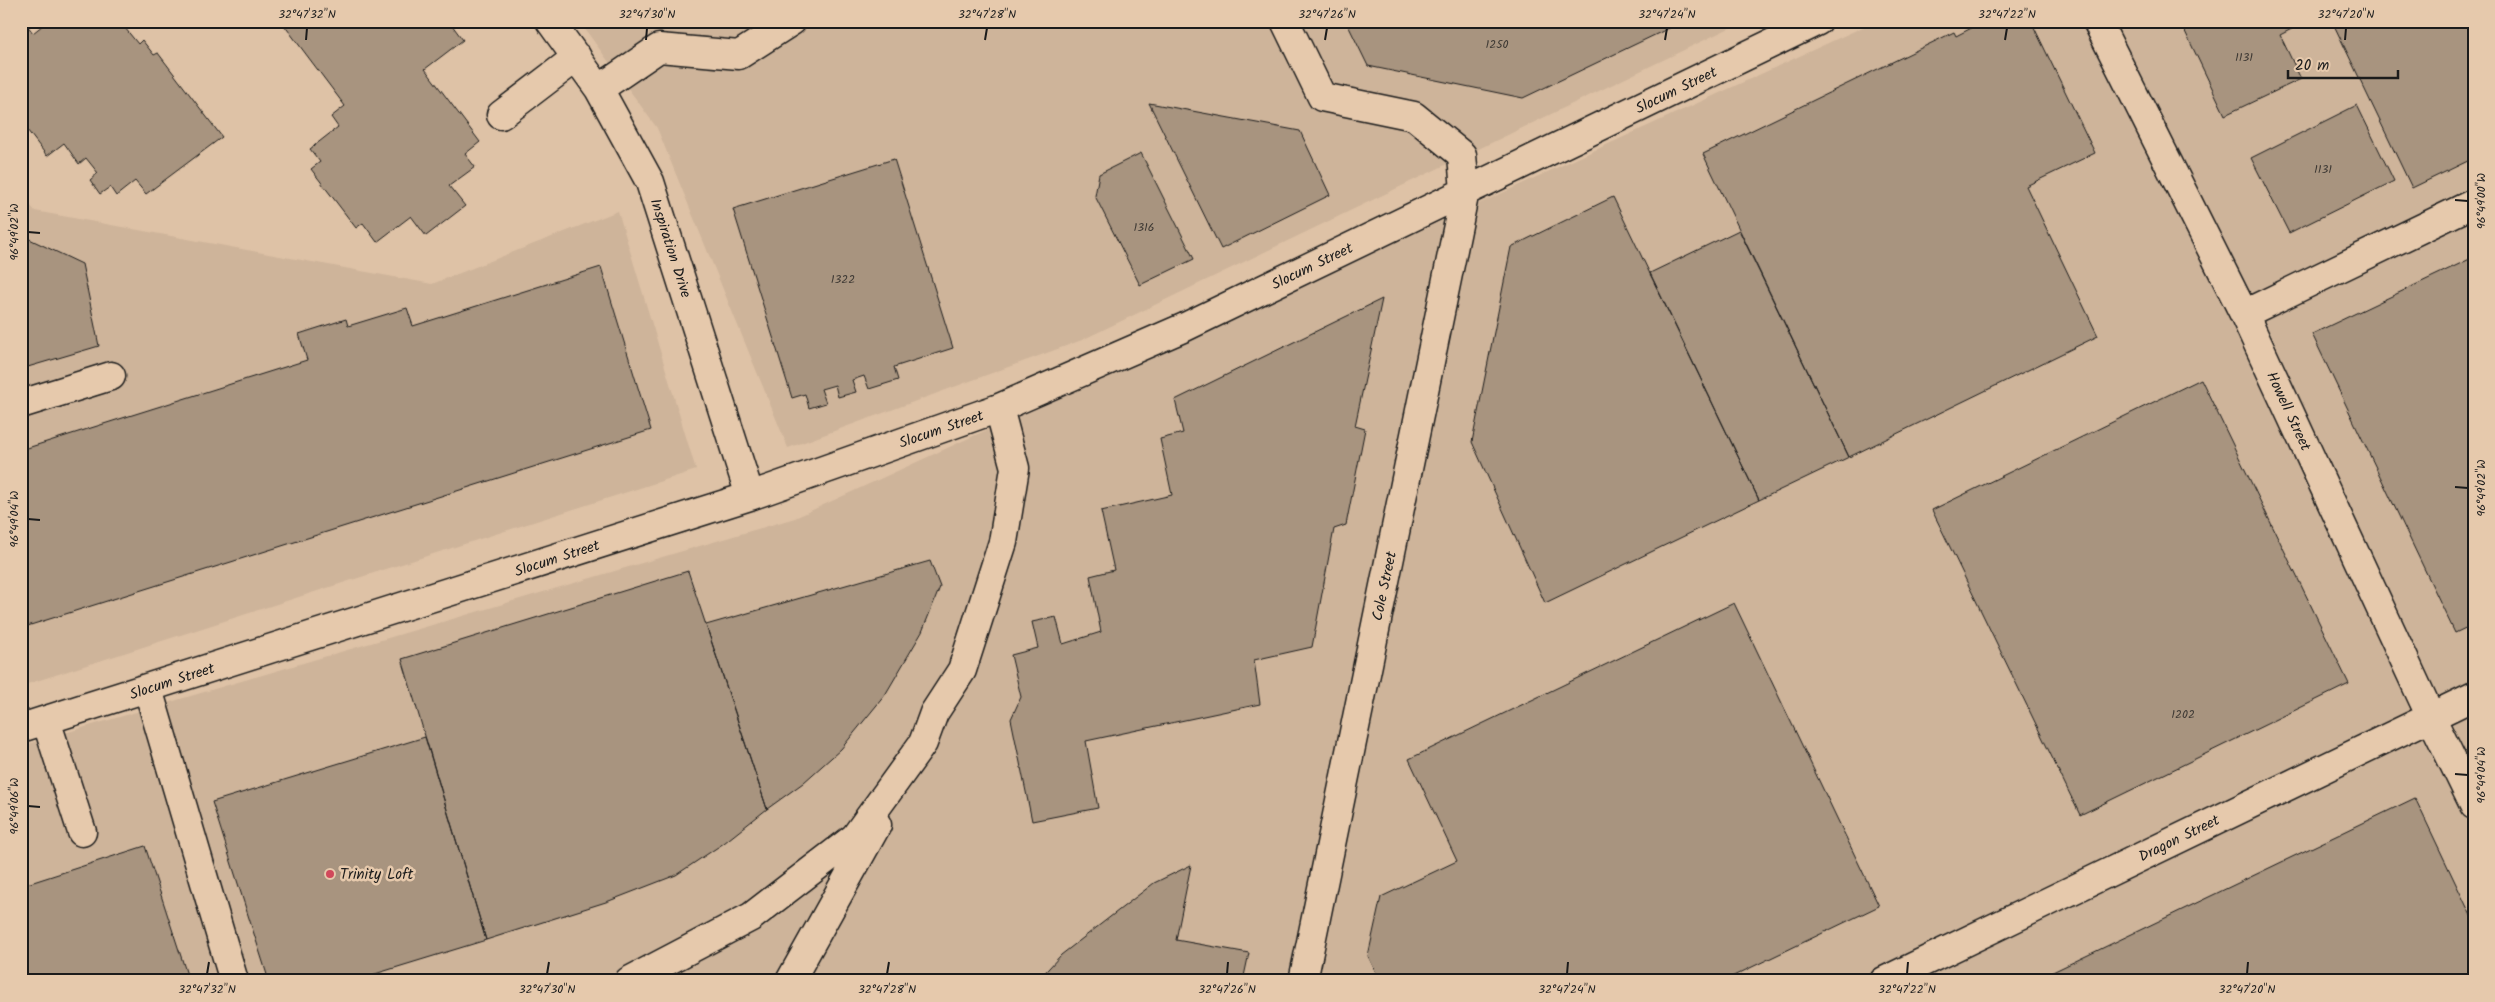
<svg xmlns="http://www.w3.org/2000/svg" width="2495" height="1002" viewBox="0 0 2495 1002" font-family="Kalam,sans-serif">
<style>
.built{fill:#ceb49a}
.building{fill:#a8947f;stroke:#1c1c1c}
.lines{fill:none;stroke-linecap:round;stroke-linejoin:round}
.minor-casing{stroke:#1c1c1c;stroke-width:31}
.minor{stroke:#e6c9ac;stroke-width:28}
.ticks{fill:none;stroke:#1c1c1c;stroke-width:2}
.poi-dot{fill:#d1495b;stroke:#e6c9ac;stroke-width:2}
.labels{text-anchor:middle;stroke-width:5;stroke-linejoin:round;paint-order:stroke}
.number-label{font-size:12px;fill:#3f3a35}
.street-label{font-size:15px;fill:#1c1c1c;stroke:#e6c9ac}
.poi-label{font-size:15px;fill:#1c1c1c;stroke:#e6c9ac;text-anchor:start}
.neatline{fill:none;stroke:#1c1c1c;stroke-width:2}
.ticks-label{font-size:12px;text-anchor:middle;fill:#1c1c1c}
</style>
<rect width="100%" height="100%" fill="#dec2a6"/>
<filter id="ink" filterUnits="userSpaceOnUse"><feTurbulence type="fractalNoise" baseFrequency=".02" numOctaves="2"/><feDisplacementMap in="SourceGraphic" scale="10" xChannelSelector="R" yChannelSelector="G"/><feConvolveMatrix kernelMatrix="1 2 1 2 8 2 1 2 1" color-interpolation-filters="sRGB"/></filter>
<g filter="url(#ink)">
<path class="built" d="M579,21H1744L1082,340L788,448L657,128Z
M1876,21H2474V981H21V746L795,518Z
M21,194L35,211L432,284L618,211L696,470L21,686Z"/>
<path class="building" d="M21,21H24L33,33L48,21H134L125,28L138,44L142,40L154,55L158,53L222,137L146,194L135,181L116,196L110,187L100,194L90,180L98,173L86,158L79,164L64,143L47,156L21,122Z
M281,21H449L463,40L425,69L480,142L465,154L475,167L449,186L465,206L426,236L411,216L377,242L363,223L356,228L311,169L320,162L310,149L338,127L331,117L345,106Z
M1346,21H1684L1523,98L1368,66Z
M1985,21H2031L2095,153L2026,186L2098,336L1849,457L1703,154L1954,32L1956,36Z
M2180,21H2307L2280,35L2301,79L2225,115Z
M2332,21H2474V158L2412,188Z
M1149,103L1300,131L1330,195L1221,249Z
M2357,105L2394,181L2289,233L2251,158Z
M1141,153L1194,259L1140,285L1095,196L1099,174Z
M894,159L953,348L894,367L898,380L869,389L864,376L852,380L856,392L838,397L835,385L821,389L826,403L809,408L805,394L792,398L733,209Z
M1613,197L1759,500L1545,603L1472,442L1511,247Z
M1739,230L1849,457L1759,500L1650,273Z
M21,235L82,264L99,346L21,369Z
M2474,257V624L2455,633L2312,334Z
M601,267L651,430L21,628V450L307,360L299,334L346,319L348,326L407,308L413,326Z
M1382,299L1355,426L1365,429L1346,525L1334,529L1312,647L1254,660L1260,704L1086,741L1098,808L1032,821L1011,719L1021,697L1011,655L1038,648L1032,622L1056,617L1063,644L1101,632L1090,576L1114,570L1101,511L1172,495L1160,439L1183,433L1175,400Z
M2201,379L2349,684L2080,815L1932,510Z
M930,561L940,587L922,632L885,695L841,749L803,783L767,809L706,625Z
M688,571L767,809L724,843L676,875L609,901L486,940L402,659Z
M1734,603L1879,906L1723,981H1380L1368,956L1381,897L1457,861L1409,759Z
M425,737L486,940L352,981H269L212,802Z
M2415,798L2474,922V981H2034Z
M145,846L189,981H21V886Z
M1191,865L1176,940L1249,953L1243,981H1037L1061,955L1154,883Z"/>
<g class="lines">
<defs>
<path id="minor" d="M550,21L599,89L650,182L750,496
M1285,21L1322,97L1414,116L1462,155L1465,191L1303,981
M2097,21L2244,314L2431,717L2474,805
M599,89L659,48L739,55L792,21
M501,115L577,57
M2244,314L2474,203
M21,404L111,376
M148,689L234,981
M46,720L82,832
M21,728L750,496L999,408L1185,327L1818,21
M629,981L751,917L855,837L923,743L934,713L962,670L1003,542L1015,468L999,408
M790,981L877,825
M1884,981L2474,696"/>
</defs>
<use href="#minor" class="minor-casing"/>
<use href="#minor" class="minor"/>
</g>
</g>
<path class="ticks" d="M306,40L307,28M646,40L647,28M985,40L987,28M1325,40L1327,28M1665,40L1667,28M2005,40L2007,28M2345,40L2346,28M2455,200L2468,201M28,232L40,233M2455,487L2468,488M28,519L40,520M2455,774L2468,775M28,806L40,807M207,974L209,962M547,974L549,962M887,974L889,962M1227,974L1228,962M1567,974L1568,962M1907,974L1908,962M2247,974L2248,962"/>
<circle class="poi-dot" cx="330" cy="874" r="5"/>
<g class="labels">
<g class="number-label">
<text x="1497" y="48">1250</text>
<text x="2244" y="61">1131</text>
<text x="2323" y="173">1131</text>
<text x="1144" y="231">1316</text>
<text x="843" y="283">1322</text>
<text x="2183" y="718">1202</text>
</g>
<g class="street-label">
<text transform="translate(1676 90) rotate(-26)" y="5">Slocum Street</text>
<text transform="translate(671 248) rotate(72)" y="5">Inspiration Drive</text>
<text transform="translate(1312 266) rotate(-26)" y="5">Slocum Street</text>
<text transform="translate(2289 411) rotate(65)" y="5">Howell Street</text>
<text transform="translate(941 429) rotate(-19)" y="5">Slocum Street</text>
<text transform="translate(557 558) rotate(-18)" y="5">Slocum Street</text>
<text transform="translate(1384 586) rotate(-78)" y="5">Cole Street</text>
<text transform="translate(172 681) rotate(-18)" y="5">Slocum Street</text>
<text transform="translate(2179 838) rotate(-26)" y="5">Dragon Street</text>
</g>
<g class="poi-label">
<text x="340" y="879">Trinity Loft</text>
</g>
</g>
<rect width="2495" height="1002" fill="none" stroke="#e6c9ac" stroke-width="55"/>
<path d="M2288 70v8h110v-8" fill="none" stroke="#1c1c1c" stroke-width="2.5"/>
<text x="2295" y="70" font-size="15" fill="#1c1c1c" stroke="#e6c9ac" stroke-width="4" paint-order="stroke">20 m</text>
<rect x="28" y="28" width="2440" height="946" class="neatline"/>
<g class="ticks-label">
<text x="307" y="18">32°47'32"N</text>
<text x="647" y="18">32°47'30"N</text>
<text x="987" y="18">32°47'28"N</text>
<text x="1327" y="18">32°47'26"N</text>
<text x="1667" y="18">32°47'24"N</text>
<text x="2007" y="18">32°47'22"N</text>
<text x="2346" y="18">32°47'20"N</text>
<text transform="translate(2481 201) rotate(-90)" y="4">96°49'00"W</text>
<text transform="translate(14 232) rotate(-90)" y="4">96°49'02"W</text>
<text transform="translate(2481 488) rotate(-90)" y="4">96°49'02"W</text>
<text transform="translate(14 519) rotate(-90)" y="4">96°49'04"W</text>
<text transform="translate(2481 775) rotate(-90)" y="4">96°49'04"W</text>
<text transform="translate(14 806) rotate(-90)" y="4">96°49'06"W</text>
<text x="207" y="993">32°47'32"N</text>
<text x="547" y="993">32°47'30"N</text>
<text x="887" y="993">32°47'28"N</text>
<text x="1227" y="993">32°47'26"N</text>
<text x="1567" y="993">32°47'24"N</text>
<text x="1907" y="993">32°47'22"N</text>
<text x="2247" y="993">32°47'20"N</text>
</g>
</svg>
